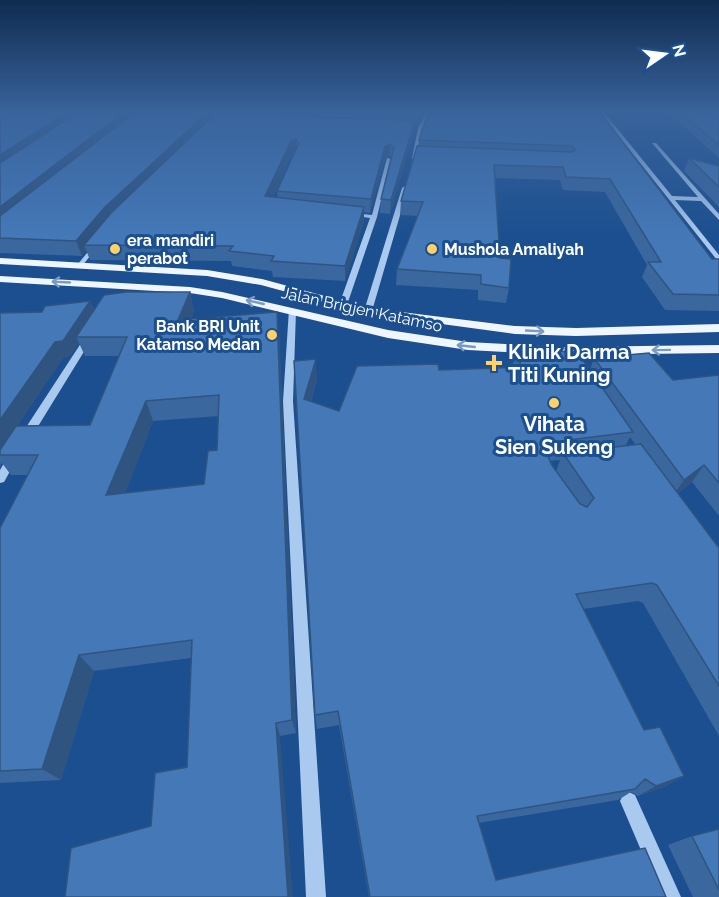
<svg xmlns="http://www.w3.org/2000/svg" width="719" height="897" viewBox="0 0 719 897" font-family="Raleway,sans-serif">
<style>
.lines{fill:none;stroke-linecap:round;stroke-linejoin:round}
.minor{fill:#a9c9ee;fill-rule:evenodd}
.major{fill:#f0f6ff;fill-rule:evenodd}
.wall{fill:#3a679d;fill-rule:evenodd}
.shaded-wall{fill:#305480}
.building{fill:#4478b7;stroke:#305480;stroke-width:1.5;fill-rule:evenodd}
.oneway{stroke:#7b9ac1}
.poi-dot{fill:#ffd166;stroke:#1b4f8f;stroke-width:2}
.labels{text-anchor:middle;stroke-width:6;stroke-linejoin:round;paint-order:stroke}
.far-poi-label{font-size:16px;font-weight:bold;fill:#fff;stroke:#1b4f8f;text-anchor:start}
.far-street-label{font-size:16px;fill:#fff;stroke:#1b4f8f}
.poi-label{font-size:20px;font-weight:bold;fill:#fff;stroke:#1b4f8f;text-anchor:start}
</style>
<rect width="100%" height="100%" fill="#1b4f8f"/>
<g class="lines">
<path class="minor" d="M427,111H431L422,128L416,158L412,159L418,128Z
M599,111H603L672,196L698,197L652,143H656L719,214V220L701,201L675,200L719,255V261L717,260Z
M387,158L391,159L377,217L347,305L343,307H340L339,305L370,218L349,215L352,213L372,215Z
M405,186L408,188L372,311L368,313H365L364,311L402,188Z
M95,243L100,244L82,266H78V264Z
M289,309H292L296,311L293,401L326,897H306L283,401Z
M89,334L93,337L29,441H21L20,438L21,435L85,337Z
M12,455L17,459L4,482L0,483V470L8,456Z
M629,792L635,795L681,897H661L620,801L623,795Z"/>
<path class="major" d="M0,258L207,270L262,279L369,308L515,326L576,328L719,324V332L576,336L515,334L368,314L261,285L207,276L0,264Z
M0,276L190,287L222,292L388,330L468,342L564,347L719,345V353L564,355L468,350L388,338L222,298L190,293L0,282Z"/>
</g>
<path class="wall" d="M0,111H426L418,125H414V131L390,214L380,213L381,199L391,157L390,156L385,158L370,213L364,212V221L345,281L273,277L272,271L232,266L231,261L90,260L86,250L82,256L0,253ZM295,152L277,191L278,198L273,197L292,153Z
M429,111H599L712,259H719V311L665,310L642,277L647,265L605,192L563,190L560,180L495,178L500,258L509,288L506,303L478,300V290L396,285L397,269L418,216L400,215L401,201L418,146L419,140Z
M666,111H719V158Z
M689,158L719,166V207L684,171Z
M190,292L194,311L191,319L279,331L296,733L280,736L151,826L187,767L191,658L94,671L61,780L0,783V528L28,475H11L2,463L0,466V313L42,312L90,301L94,310ZM79,343L85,356H119L90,425L17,426L63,358L70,356ZM219,416L217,450L204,484L125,493L153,421Z
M517,349L576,357L590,370L594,358L673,380L719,375V516L692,482L678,493L719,548V736L643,603L638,601L583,609L644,730L684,776L664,787L638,796L631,792L618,800L479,823L496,880L666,897H369L339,725L317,729L315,715L294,361L317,379L311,402L339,411L439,370L512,367ZM630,437L635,444L626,445ZM560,460L556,471L550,461Z
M719,829V897H693L668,845L692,836Z"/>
<path class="shaded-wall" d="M70,111H91L0,171V155Z
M125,111H141L0,226V207Z
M209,111H217L218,116L84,245L86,250L82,256L76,241L104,208Z
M420,111H426L418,125V114Z
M415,120L414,131L390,214L391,200Z
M296,139L297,151L292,153L267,210L265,196L291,141Z
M390,144V156L385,158L370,213L371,199L385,146Z
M364,207V221L345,281V266Z
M190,292L194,311L183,339L178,320Z
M90,301L96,316L76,337L79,343L70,356L63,358L8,439L0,455V420L55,342Z
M277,312L279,331L296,733L292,720Z
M316,359L317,379L306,419L304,399Z
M146,401L153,421L117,514L106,495Z
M553,442L546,462V451Z
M704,465L692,482L672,497L684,480Z
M79,655L94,671L61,780L42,769Z
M276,723L280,736L293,897H288Z
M684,776L664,787L638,796L656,786Z"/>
<path class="building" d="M0,111H70L0,155Z
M80,111H125L0,207V163Z
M137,111H209L104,208L76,241L0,238V216Z
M218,111H420L418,114L275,112L276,116L415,120L391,200L381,199L394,147L390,144L385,146L371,199L277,191L299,143L296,139L291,141L265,196L364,207L345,266L271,261L274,256L229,251L233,246L84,245L111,213Z
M429,111H491L525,113L528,111H599L712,259H719V295L673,294L648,262H661L610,179L566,177L563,167L494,165L500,258L511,259L509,288L481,284V275L397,269L423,202L401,201L417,146L572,152L576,150L572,146L419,140Z
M679,111H719V145Z
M689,158L719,166V187Z
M126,292H190L178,320L277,312L292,720L276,723L288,897H65L71,848L151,826L155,773L187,767L192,640L79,655L42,769L0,771V528L38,455H0V450L16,426L90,425L127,337H76L104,295ZM219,395L217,450L208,451L204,484L106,495L146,401Z
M90,301L63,341L55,342L0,420V313L42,312L45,306Z
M517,349L575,352L576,357H581L633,432L553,442L546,451L551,464L580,504L587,507L594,498L563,453L641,444L719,548V686L657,585L652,583L576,594L644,730L660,727L684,776L656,786L645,779L635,789L477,816L496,880L645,848L666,897H370L338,711L315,715L294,361L316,359L304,399L339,411L357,366L438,364L439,370L521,367Z
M649,353L673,380L719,375V483L704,465L684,480L594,358Z
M719,829V890L692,836Z"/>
<defs><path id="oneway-shaft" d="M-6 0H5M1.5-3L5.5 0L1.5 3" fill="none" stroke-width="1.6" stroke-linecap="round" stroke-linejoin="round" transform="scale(1.5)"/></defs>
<g class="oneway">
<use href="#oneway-shaft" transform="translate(61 282) rotate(-177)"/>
<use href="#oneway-shaft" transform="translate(255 302) rotate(-167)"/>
<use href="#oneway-shaft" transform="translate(535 331) rotate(3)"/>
<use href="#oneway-shaft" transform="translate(466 346) rotate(-174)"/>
<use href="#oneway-shaft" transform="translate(661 350) rotate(179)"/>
</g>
<linearGradient id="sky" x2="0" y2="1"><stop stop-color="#0f2b4f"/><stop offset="0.47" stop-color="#39639b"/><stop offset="1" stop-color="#39639b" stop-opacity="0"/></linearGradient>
<rect width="719" height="237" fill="url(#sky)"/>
<g class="poi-dot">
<circle cx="115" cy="249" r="6"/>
<circle cx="432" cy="249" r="6"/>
<circle cx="272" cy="335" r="6"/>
<path d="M491 354h6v6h6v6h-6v6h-6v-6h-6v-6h6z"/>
<circle cx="554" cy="403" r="6"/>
</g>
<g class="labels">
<g class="far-poi-label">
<text x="127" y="246">era mandiri<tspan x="127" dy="18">perabot</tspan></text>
<text x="444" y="255">Mushola Amaliyah</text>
<text x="260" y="332" text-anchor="end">Bank BRI Unit<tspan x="260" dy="18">Katamso Medan</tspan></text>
</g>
<g class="far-street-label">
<text transform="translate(362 309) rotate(12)" y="6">Jalan Brigjen Katamso</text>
</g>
<g class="poi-label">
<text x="508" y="359">Klinik Darma<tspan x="508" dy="23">Titi Kuning</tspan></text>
<text x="554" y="431" text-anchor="middle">Vihata<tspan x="554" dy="23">Sien Sukeng</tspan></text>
</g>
</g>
<g transform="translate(665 54) rotate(76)" stroke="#1b4f8f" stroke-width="4.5" paint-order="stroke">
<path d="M0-4.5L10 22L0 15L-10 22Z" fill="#ffffff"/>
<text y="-9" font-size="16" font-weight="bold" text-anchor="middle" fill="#ffffff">N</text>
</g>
</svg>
